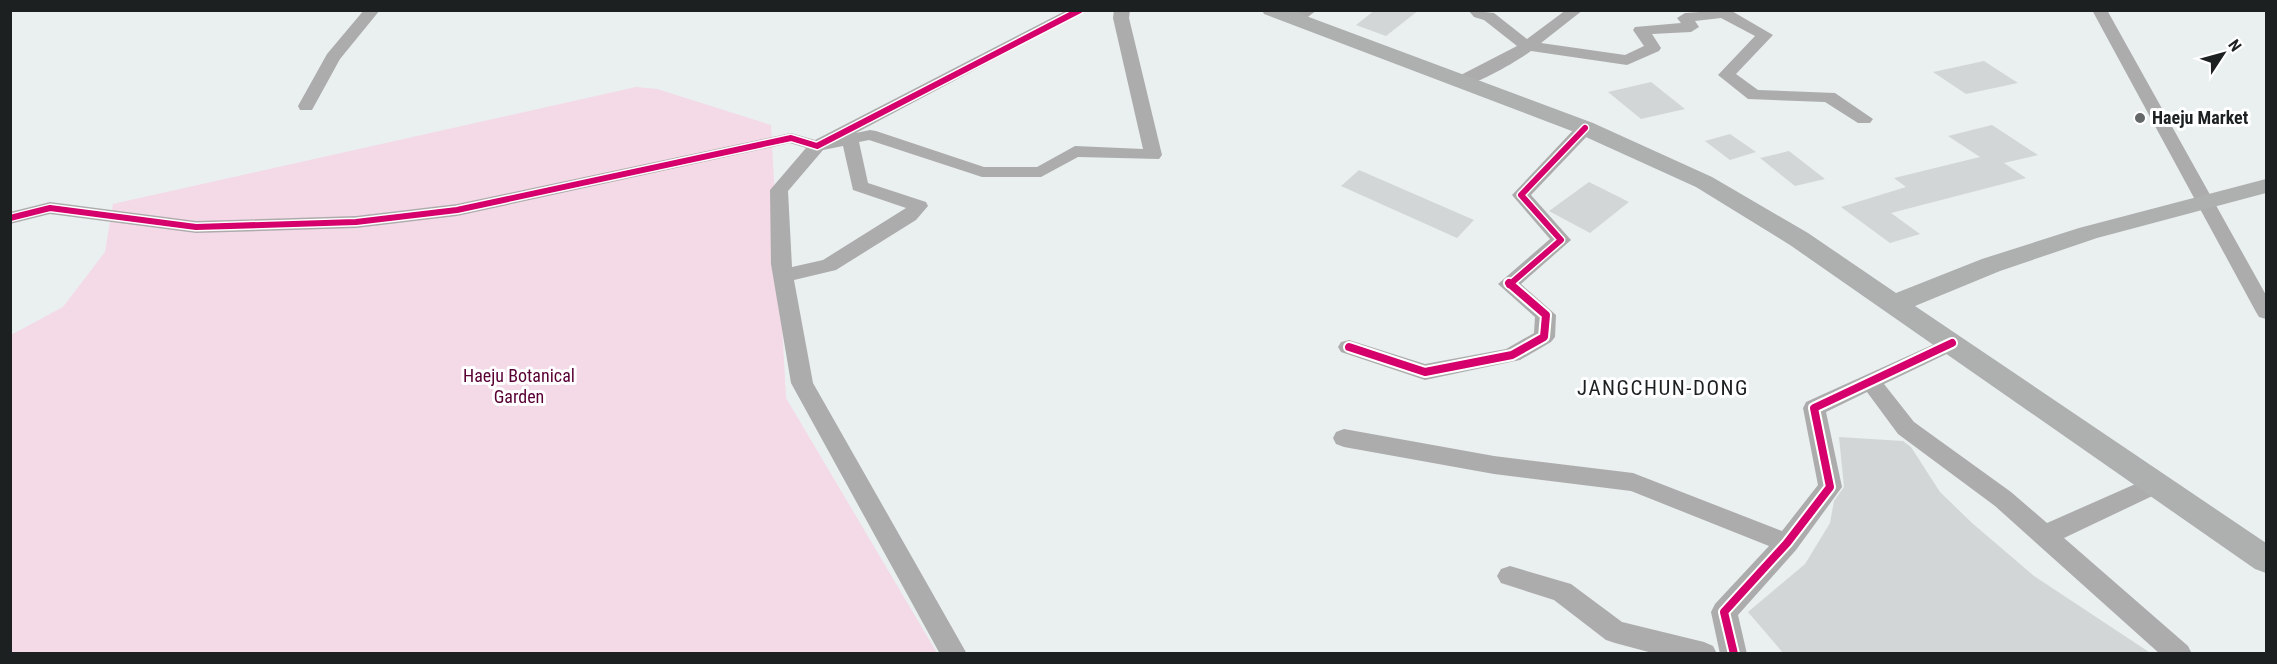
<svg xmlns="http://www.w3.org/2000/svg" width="2277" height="664" viewBox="0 0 2277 664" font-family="'Roboto Condensed',sans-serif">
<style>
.green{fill:#f4d9e6}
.building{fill:#d2d6d7}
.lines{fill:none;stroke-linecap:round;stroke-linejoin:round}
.minor{fill:#adacad;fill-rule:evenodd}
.major{fill:#aeafaf;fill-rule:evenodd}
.cycleway-far1-casing{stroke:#fff;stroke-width:9}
.cycleway-casing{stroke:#fff;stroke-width:12}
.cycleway-far1{stroke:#d6006c;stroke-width:6}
.cycleway{stroke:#d6006c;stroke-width:8}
.poi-dot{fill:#656869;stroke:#fff;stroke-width:2}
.labels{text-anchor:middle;stroke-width:6;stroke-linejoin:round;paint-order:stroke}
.poi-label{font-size:18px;font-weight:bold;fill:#1d2021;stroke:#fff;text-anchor:start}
.park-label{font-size:18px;fill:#580034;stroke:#fff}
.quarter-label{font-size:21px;letter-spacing:1.5px;fill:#1d2021;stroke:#fff}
</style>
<rect width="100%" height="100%" fill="#eaeff0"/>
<path class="green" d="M636,87L657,89L771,125L786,398L937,653L11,654V335L63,307L105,252L113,204Z"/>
<path class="building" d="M1375,10H1419L1386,36L1356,25Z
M1984,61L2018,83L1966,94L1933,72Z
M1651,82L1685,109L1641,119L1608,92Z
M1992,125L2038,155L2004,163L2026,178L1891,213L1920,234L1890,243L1841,207L1906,187L1894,178L1980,157L1948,136Z
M1730,134L1756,152L1730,160L1705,141Z
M1789,151L1825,179L1795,186L1760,158Z
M1359,170L1474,220L1457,238L1341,186Z
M1589,182L1629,202L1590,233L1549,211Z
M1839,437L1903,441L1911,447L1940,492L1972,523L2034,576L2152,654H1784L1748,612L1805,564L1830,523L1834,501L1844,487Z"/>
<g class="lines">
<path class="minor" d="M364,10H380L340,59L312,110H300L298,106L327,54Z
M1067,10H1087L856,133L870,130L876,131L984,167H1037L1075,146L1143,149L1113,18L1114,10H1130L1129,18L1162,155L1159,159L1078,157L1041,177H982L869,140L859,142L868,183L926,202L928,206L916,220L836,270L794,280L813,383L967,654H940L791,383L771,264L770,190L806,148L790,143L457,216L356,228L196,233L50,214L10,224V212L50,202L196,221L356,216L457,204L791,133L815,140ZM843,146L853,190L906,208L823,260L792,267L788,191L823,150Z
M1299,10H1317L1300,23H1290L1287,20Z
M1468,10L1494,13L1527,39L1566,10H1583L1541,43L1625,55L1644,46L1633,30L1635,27L1681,23L1677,18L1685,13L1730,10L1773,35L1736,74L1758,90L1835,93L1873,119L1870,123H1858L1825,102L1748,99L1718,75L1755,36L1721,18L1695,21L1699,27L1691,32L1652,34L1661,48L1659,51L1627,65L1531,51C1517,61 1471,89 1455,86L1453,82L1455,78L1517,46L1484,20L1474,17Z
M2092,10H2107L2266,295V319L2259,317L2256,312Z
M1585,123L1591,124L1594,128L1591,132L1531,195L1571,240L1521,284L1556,315L1555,337L1551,342L1520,360L1425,380L1341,352L1338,347L1341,342L1349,340L1425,364L1506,349L1534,333L1535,317L1498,284L1550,239L1512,195L1579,124Z
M1952,336L1959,338L1963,343L1959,348L1884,384L1914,422L2011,492L2047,523L2149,478L2157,475L2165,478L2169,484L2165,490L2064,538L2188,646L2192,654H2160L1995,506L1898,434L1867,392L1826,412L1842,487L1796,550L1738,615L1747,654H1720L1711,612L1715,604L1769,546L1631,491L1494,474L1344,447L1336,444L1333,438L1336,432L1344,429L1494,456L1633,473L1782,531L1818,485L1803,408L1806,402Z
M1510,566L1571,584L1622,622L1704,642L1713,646L1717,654H1656L1615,643L1606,640L1554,600L1501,583L1497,576L1501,569Z"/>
<path class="major" d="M1262,10H1290L1593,123L1712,177L1808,233L1896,293L1982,259L2079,228L2266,179V193L2097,238L2000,271L1915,306L2266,543V573L2255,569L1790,245L1696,187L1577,133L1264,14Z"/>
<defs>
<path id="cycleway-far1" d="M10,218L50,208L196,227L356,222L457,210L791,138L817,146L1080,10
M1509,285L1561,240L1521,195L1585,128"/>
<path id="cycleway" d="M1349,347L1425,372L1512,355L1544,337L1546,315L1509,283
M1734,654L1724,612L1787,543L1830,487L1814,408L1952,343"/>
</defs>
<use href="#cycleway-far1" class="cycleway-far1-casing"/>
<use href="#cycleway" class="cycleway-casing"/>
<use href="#cycleway-far1" class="cycleway-far1"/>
<use href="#cycleway" class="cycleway"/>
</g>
<circle class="poi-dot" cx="2140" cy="118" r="6"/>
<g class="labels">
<g class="poi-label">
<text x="2152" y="124">Haeju Market</text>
</g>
<g class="park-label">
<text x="519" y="382">Haeju Botanical<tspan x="519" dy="21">Garden</tspan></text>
</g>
<g class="quarter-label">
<text x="1663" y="395">JANGCHUN-DONG</text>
</g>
</g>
<rect width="2277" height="664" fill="none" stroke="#1d2021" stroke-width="24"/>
<g transform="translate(2223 54) rotate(54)" stroke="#ffffff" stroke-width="4.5" paint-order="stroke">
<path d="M0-4.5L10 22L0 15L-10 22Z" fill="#1d2021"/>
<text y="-9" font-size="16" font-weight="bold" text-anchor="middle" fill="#1d2021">N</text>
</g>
</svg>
